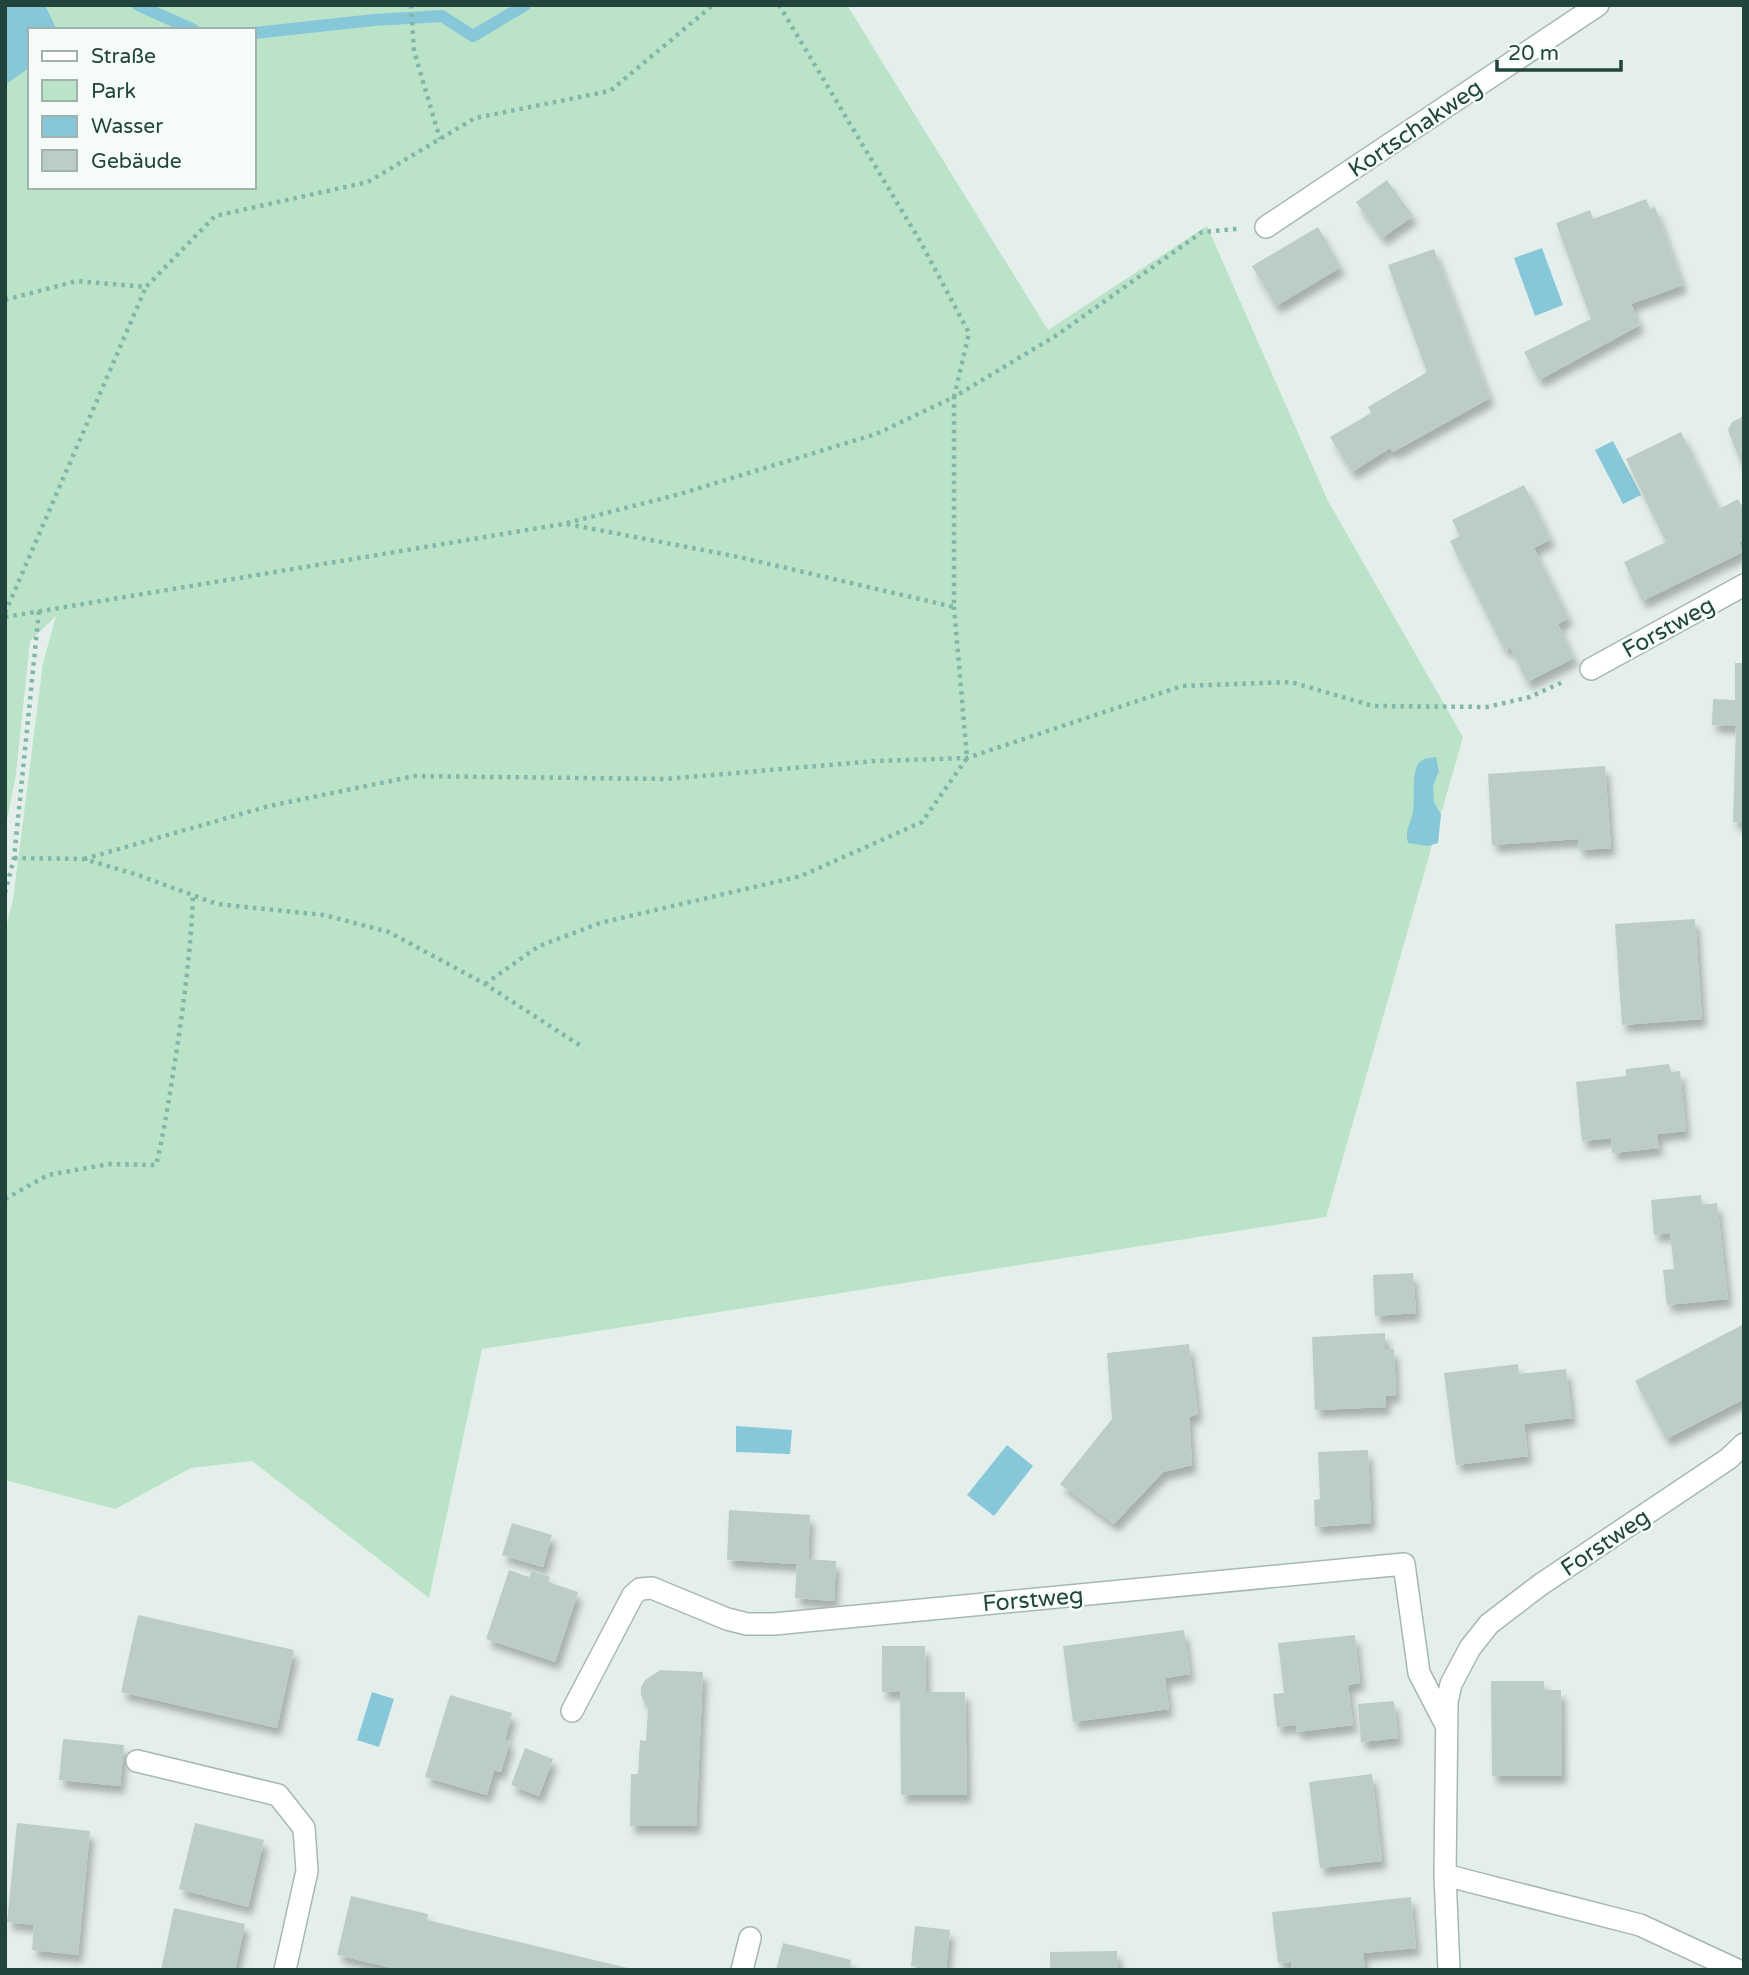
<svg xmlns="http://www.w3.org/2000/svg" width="1749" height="1975" viewBox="0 0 1749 1975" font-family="'Varela Round',sans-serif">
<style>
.green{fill:#bbe3c8;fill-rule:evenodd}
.water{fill:#86c8da}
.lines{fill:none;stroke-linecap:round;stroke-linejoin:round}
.stream{stroke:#86c8da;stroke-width:12}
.building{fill:#bccdc7;filter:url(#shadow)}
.minor-casing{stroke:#a6b8b3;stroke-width:24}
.path{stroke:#81b7a9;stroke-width:4.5;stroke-dasharray:3.5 5;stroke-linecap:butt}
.minor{stroke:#fff;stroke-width:21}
.labels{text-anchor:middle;stroke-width:5;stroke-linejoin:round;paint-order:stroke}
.street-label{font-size:23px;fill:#21443c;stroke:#f5fbf8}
</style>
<defs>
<filter id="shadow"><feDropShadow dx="4.5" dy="8" stdDeviation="3.5" flood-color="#0004"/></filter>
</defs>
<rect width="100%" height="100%" fill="#e4efeb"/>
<path class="green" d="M5,5H847L1048,330L1207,226L1328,501L1463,737L1326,1217L482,1349L429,1598L252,1461L191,1468L115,1509L5,1480V931L13,900L43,663L56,616L30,641L16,774L5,830ZM30,30H254V187H30Z"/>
<path class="water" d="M5,5H45L57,30H30V67L5,85Z
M1542,248L1563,305L1535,316L1514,258Z
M1613,441L1641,495L1623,504L1595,450Z
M1436,757L1439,771L1433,786L1434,802L1441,815L1438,843L1428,846L1408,843C1405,831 1409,827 1412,816C1416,801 1411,781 1417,766C1421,758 1428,758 1436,757Z
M736,1426L792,1430L790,1454L736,1452Z
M1007,1445L1033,1466L994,1516L967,1495Z
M372,1692L394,1699L379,1747L357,1740Z"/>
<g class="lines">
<path class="stream" d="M138,5L194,30
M254,33L374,20L442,16L473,36L525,5"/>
</g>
<path class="building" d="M1387,180L1413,216L1382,238L1356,202Z
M1646,199L1650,209L1655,207L1683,285L1631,304L1640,325L1539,380L1524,352L1591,319L1556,223L1590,210L1593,219Z
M1318,227L1341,267L1276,306L1252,266Z
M1434,249L1490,398L1393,452L1390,448L1352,472L1330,437L1371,413L1368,407L1427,372L1388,265Z
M1744,416V471L1728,430L1732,422Z
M1681,432L1719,509L1738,499L1744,510V540L1739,542L1743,552L1642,601L1624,562L1666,542L1626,459Z
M1524,485L1551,539L1534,548L1569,618L1558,624L1574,658L1527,682L1510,647L1505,651L1450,541L1460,536L1452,520Z
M1735,663H1744V823L1733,822L1736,726L1712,725L1713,699L1735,700Z
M1605,766L1611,848L1579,850L1578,839L1492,845L1488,774Z
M1695,919L1702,1019L1622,1025L1615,924Z
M1669,1064L1671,1072L1680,1071L1686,1131L1657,1134L1659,1148L1612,1153L1611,1138L1582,1141L1576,1082L1626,1076V1069Z
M1701,1195L1702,1205L1717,1203L1728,1299L1667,1305L1663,1270L1674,1269L1670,1233L1654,1235L1651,1200Z
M1413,1273L1416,1313L1375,1316L1373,1275Z
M1744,1324V1399L1666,1439L1635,1381Z
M1385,1333V1349H1394L1396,1395L1386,1396V1407L1315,1410L1312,1337Z
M1189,1344L1198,1414L1189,1417L1192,1465L1163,1472L1114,1524L1060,1484L1112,1419L1107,1353Z
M1518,1364L1519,1374L1566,1369L1572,1418L1524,1424L1528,1456L1456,1465L1444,1373Z
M1368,1450L1371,1523L1315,1527L1314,1500L1320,1499L1318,1452Z
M729,1510L810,1515L808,1559L836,1561L834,1601L795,1598L797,1564L727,1560Z
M512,1523L552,1535L543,1567L502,1555Z
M509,1570L529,1577L532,1571L550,1577L548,1582L578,1592L555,1662L486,1639Z
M138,1615L294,1650L277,1728L121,1692Z
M1184,1630L1190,1674L1165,1678L1169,1709L1073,1722L1063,1646Z
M1355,1635L1360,1683L1348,1685L1353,1725L1297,1732L1296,1725L1277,1727L1273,1694L1284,1693L1278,1643Z
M882,1646H925L926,1692H965L967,1795H901L900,1691L882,1692Z
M660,1670L703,1672L696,1826H630L631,1774H638L640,1740L646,1741L648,1709L641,1695V1687L645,1680Z
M1491,1681H1544V1690H1561L1562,1776H1492Z
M450,1695L512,1713L505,1740L510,1741L501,1772L494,1770L487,1795L425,1777Z
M1394,1701L1398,1738L1361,1742L1358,1704Z
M63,1739L124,1745L120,1786L59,1780Z
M525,1748L553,1759L539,1796L511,1785Z
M1372,1774L1382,1861L1320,1868L1309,1782Z
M17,1823L90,1831L78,1955L32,1950L34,1925L7,1922Z
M195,1823L264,1840L248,1907L179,1889Z
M351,1896L428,1914L427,1920L636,1970H400L337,1955Z
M1411,1897L1416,1948L1363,1953L1365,1970H1292L1291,1962L1278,1963L1272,1912Z
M174,1908L245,1924L235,1970H161Z
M915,1926L950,1930L946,1970L911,1966Z
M783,1943L851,1960L849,1970H776Z
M1117,1951L1118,1970H1050V1952Z"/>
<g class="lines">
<defs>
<path id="minor" d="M1266,227L1598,5
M1591,669L1744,585
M572,1711L633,1595L640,1589L652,1588L727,1619L747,1624H774L1404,1564L1419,1673L1446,1725
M137,1761L278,1795L304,1828L307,1871L285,1970
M1445,1875L1640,1925L1737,1970
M742,1970L750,1938
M1449,1970L1445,1875L1447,1702L1451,1684L1470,1648L1489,1624L1540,1585L1728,1459L1744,1444"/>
</defs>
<use href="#minor" class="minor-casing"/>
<path class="path" d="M411,5L414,51L440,139
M5,300L77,281L146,287L215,216L368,182L475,118L610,91L713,5
M567,524L739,557L954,607V397L1057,335L1202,232L1237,229
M5,613L146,287
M5,617L563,524L680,494L876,434L954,397L969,333L920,241L779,5
M14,858L84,859L138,875L217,904L324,915L389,932L485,984L584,1048
M84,859L269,806L415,776L666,779L875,761L967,758L1182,686L1291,682L1373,706L1487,707L1530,697L1565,681
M5,893L14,858L39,611
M485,984L539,946L600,923L801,876L922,822L967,758L954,607
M5,1199L48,1175L109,1164L156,1165C165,1129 170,1092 176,1055C184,1001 191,949 193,895"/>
<use href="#minor" class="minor"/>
</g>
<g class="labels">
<g class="street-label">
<text transform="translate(1415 128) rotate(-34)" y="8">Kortschakweg</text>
<text transform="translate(1668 627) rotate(-29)" y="8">Forstweg</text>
<text transform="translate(1605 1542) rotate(-34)" y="8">Forstweg</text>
<text transform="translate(1033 1599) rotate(-5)" y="8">Forstweg</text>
</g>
</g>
<rect width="1749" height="1975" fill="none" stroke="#21443c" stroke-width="14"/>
<rect x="28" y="28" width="228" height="161" fill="#f5fbf8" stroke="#a0b2ad" stroke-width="2"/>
<rect x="42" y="51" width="35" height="10" fill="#ffffff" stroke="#a0b2ad" stroke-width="2"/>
<text x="91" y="63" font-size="21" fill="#21443c">Straße</text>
<rect x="42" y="80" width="35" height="21" fill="#bbe3c8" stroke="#a0b2ad" stroke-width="2"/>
<text x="91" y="98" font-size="21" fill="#21443c">Park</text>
<rect x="42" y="116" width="35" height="21" fill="#86c8da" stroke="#a0b2ad" stroke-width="2"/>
<text x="91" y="133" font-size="21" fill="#21443c">Wasser</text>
<rect x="42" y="150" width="35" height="21" fill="#bccdc7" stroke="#a0b2ad" stroke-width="2"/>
<text x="91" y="168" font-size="21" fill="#21443c">Gebäude</text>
<path d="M1497 60v10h124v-10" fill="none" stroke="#21443c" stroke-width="3.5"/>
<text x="1508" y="60" font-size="21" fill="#21443c" stroke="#f5fbf8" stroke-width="5" paint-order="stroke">20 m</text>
</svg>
